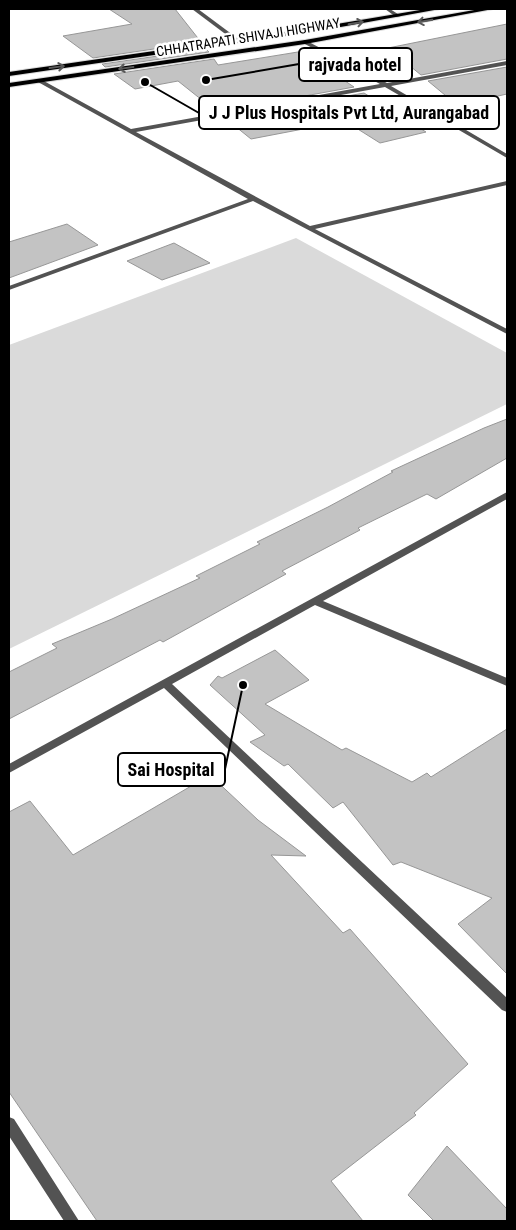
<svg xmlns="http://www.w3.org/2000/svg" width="516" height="1230" viewBox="0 0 516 1230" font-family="'Roboto Condensed',sans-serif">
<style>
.green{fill:#dadada}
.building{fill:#c3c3c3;stroke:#979797}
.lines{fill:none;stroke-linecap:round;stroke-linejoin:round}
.trunk-casing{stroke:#dbdbdb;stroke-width:2}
.service{fill:#535353;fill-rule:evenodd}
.minor{fill:#535353;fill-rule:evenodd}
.trunk{fill:#000;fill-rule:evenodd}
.oneway{stroke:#595959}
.labels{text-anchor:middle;stroke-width:5;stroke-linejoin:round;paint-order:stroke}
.far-street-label{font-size:14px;fill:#000;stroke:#fff}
.leader{fill:none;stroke:#000;stroke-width:2}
.callout-dot{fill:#000;stroke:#fff;stroke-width:2}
.callout{fill:#fff;stroke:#000;stroke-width:2}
.callout-label{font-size:18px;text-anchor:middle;font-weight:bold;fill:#000}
</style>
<rect width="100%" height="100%" fill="#fff"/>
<path class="green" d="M296,238L507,353V404L9,649V345Z"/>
<path class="building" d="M109,9H175L201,42L93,58L63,36L132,24Z
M507,24V59L421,75L388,48Z
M206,49L209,52L105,67L102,64Z
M304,51L311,58L354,87L217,112L178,81L135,89L114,74L214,59L218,65Z
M507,67V94L457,105L428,81Z
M364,93L426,132L380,143L345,121L251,139L225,118Z
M67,224L98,245L9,278V242Z
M174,243L210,263L162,280L127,261Z
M507,419V458L436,499L427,494L358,528L360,530L282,571L286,574L163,642L160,640L9,719V672L57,648L52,644L112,619L200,578L196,576L260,544L257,542L328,507L393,472L391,471L484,428Z
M275,650L309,680L265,704L342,750L346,748L412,782L427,773L431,777L507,729V974L458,924L492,898L401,862L393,865L343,802L333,808L288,764L284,766L250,742L265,735L210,685L218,676L222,678Z
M210,775L258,820L306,856L271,855L343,933L350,929L468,1064L414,1113L416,1115L331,1181L363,1221H97L9,1092V812L30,801L73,855Z
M447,1146L507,1209V1221H434L408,1195Z"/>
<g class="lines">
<defs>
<path id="trunk" d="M426,9H440L313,32L9,76V72L313,28Z
M480,9H493L305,44L9,87V83L305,40Z"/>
</defs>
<use href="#trunk" class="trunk-casing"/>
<path class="service" d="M192,9H198L241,41L236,42Z"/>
<path class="minor" d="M385,9H390L401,16L396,17Z
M305,40L387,83L507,61V65L391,86L507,154V158L385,87L136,132L310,226L507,181V185L315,229L507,329V334L253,201L9,290V286L248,199L38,82V80H42L131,129L380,84L303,43V41Z
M507,492V499L323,601L507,678V686L315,605L172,684L507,998V1012L502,1010L164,688L9,773V764Z
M9,1117L14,1119L79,1221H64L9,1136Z"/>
<use href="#trunk" class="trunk"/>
</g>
<defs><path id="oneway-shaft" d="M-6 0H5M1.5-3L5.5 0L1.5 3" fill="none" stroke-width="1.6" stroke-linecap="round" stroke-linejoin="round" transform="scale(1.25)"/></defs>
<g class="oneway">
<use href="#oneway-shaft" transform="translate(425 21) rotate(170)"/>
<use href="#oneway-shaft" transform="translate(356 23) rotate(-10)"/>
<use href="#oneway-shaft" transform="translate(57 67) rotate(-8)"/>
<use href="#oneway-shaft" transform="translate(126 68) rotate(172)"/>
</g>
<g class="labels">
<g class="far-street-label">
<text transform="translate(248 37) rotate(-9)" y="5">CHHATRAPATI SHIVAJI HIGHWAY</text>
</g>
</g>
<path class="leader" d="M206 80L299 64M145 82L199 113M243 685L225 769"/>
<g class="callout-dot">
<circle cx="206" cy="80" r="5"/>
<circle cx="145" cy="82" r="5"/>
<circle cx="243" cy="685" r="5"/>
</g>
<g class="callout">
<rect x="299" y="48" width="113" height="33" rx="5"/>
<rect x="199" y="96" width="300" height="33" rx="5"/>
<rect x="118" y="753" width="107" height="33" rx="5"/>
</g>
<g class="callout-label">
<text x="355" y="71">rajvada hotel</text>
<text x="349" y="119">J J Plus Hospitals Pvt Ltd, Aurangabad</text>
<text x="171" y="776">Sai Hospital</text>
</g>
<rect width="516" height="1230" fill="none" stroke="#000000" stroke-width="20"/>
</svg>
